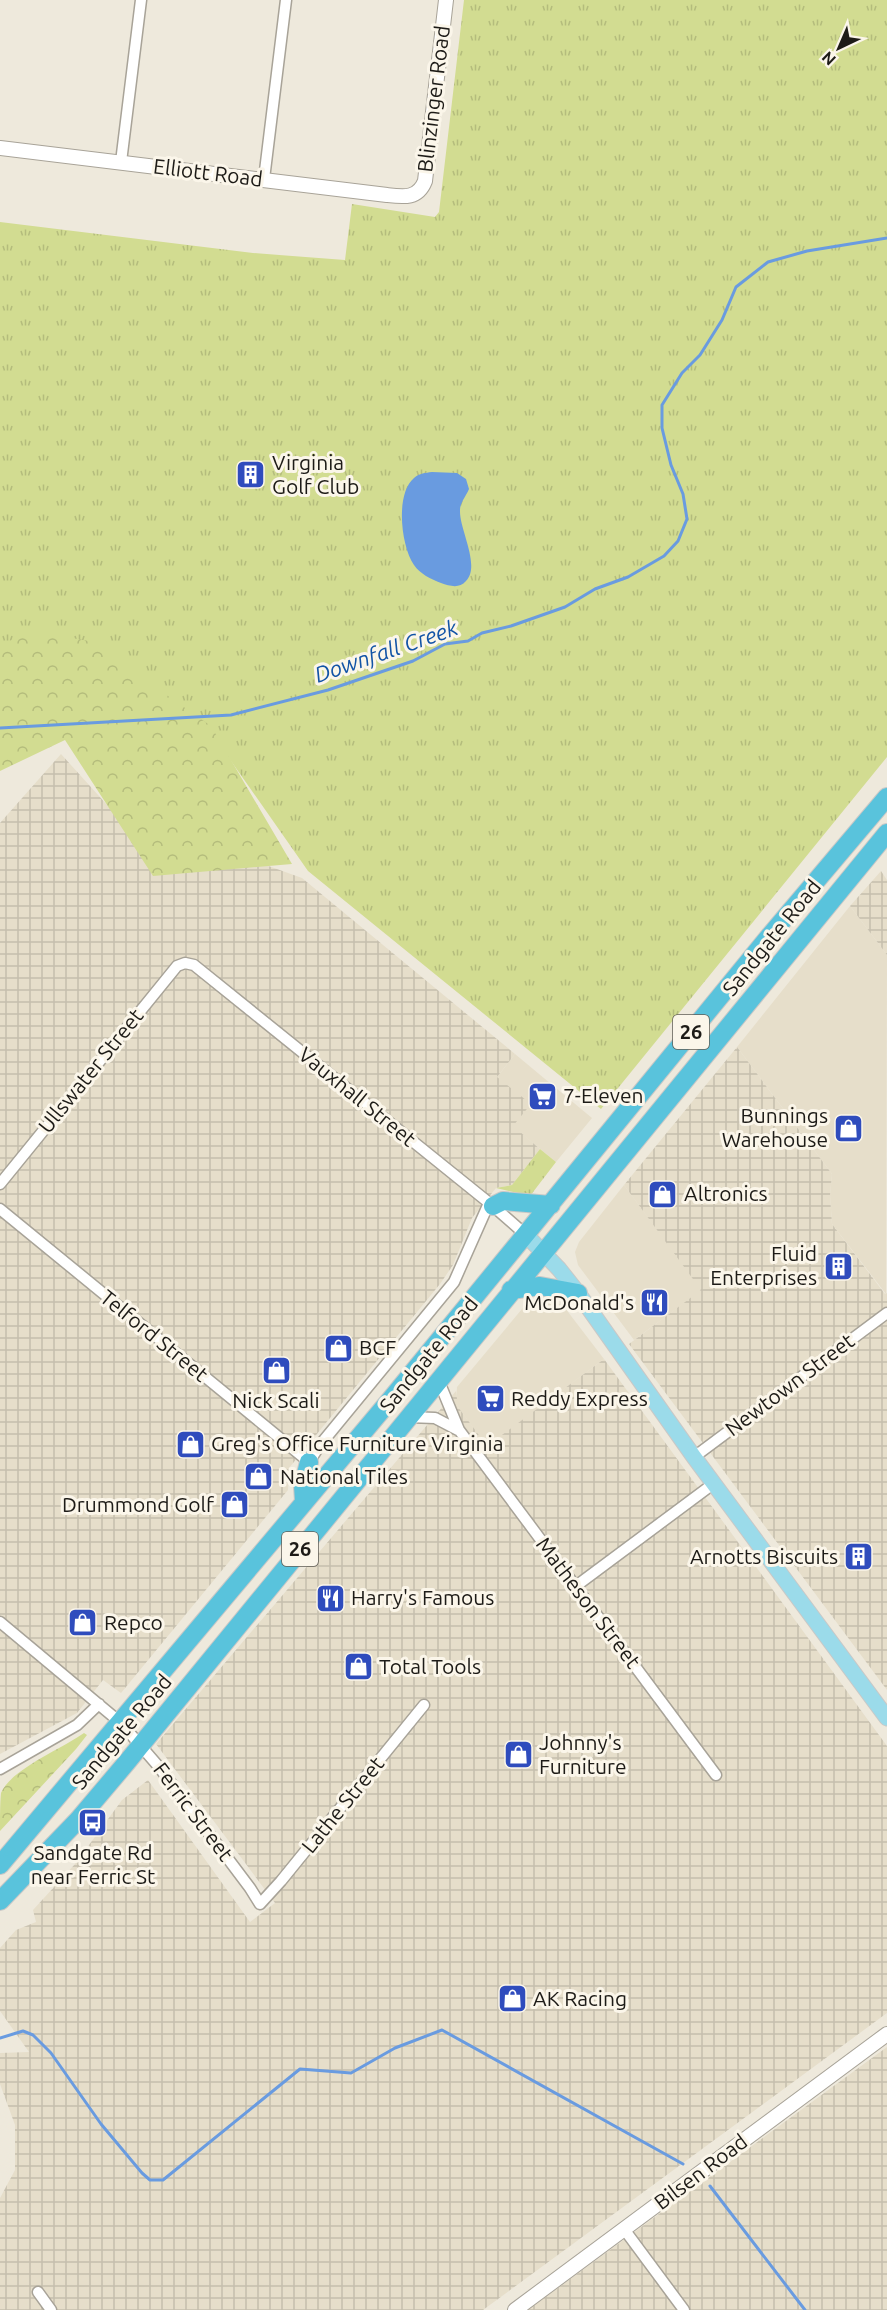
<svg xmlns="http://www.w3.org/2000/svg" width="887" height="2310" viewBox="0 0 887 2310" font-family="Ubuntu,sans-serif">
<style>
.built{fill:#e6deca}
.industrial{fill:url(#industrial-grid)}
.grass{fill:url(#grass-tufts)}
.forest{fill:url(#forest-crowns)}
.water{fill:#699be0}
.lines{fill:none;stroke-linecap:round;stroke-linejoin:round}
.stream{stroke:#699be0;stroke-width:3}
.street-casing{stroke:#a8a398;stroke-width:13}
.secondary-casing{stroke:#a8a398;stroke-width:16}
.primary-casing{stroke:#c9c8c7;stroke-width:17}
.highway-casing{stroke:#c9c8c7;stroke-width:20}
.street{stroke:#fff;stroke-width:10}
.secondary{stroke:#fff;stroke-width:14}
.primary{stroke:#9bdbea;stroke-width:15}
.highway{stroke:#59c3dc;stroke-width:18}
.labels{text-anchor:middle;stroke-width:6;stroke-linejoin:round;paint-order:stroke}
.shield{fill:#fbf6ea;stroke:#605d56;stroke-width:1.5}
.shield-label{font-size:20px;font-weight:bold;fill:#1d1b17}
.street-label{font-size:21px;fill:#1d1b17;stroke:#fbf6ea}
.poi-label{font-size:21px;fill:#1d1b17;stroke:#fbf6ea;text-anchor:start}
.water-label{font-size:22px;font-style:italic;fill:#1254a6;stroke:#fbf6ea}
</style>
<defs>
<pattern id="industrial-grid" width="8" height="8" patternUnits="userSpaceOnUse" patternTransform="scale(1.5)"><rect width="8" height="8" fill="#e6deca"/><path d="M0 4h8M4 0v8" fill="none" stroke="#c5bead"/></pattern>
<pattern id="grass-tufts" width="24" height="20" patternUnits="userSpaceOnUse" patternTransform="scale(1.5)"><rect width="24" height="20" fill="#d2dc91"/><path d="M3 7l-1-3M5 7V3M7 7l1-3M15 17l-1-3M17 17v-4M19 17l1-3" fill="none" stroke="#b4bc7c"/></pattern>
<pattern id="forest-crowns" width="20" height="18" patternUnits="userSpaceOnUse" patternTransform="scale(1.5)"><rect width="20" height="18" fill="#d2dc91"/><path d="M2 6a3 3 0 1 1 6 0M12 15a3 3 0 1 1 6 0" fill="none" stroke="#b4bc7c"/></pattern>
</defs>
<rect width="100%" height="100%" fill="#eee9dc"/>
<path class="built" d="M850,906L887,955L886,1294L832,1224L830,1195L832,1174L737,1047Z
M515,1054L592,1118L556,1162L512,1126L497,1077Z
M624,1185L702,1290L634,1340L578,1265L575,1252L579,1242Z
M538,1297L551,1298L565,1308L604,1359L487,1447L458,1407L456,1401L457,1387L527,1303Z"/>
<path class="industrial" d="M61,754L137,838L235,854L302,878L515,1054L497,1077L531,1104L513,1126L540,1149L512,1185L496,1188L472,1218L453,1265L440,1284L289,1468L288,1490L121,1693L103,1680L77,1713L0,1754V823Z
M881,871L887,880V955L850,906Z
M737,1047L832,1174L830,1195L832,1224L885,1294L887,1293V1690L629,1344L701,1290L624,1185Z
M604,1359L887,1746V2013L483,2310H0V2198L15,2170V2125L0,2084V2053L29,2052L0,2011V1948L16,1930L36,1922L33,1910L75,1864L122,1800L148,1780L250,1922L275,1903L156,1744L456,1391L458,1407L487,1446Z
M887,2047V2310H528Z"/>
<path class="grass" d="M464,0H887V757L601,1109L308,871L203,721L0,678V222L253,253L345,260L352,204L435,217L439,212Z
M540,1149L556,1162L530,1196L496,1188L512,1185Z"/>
<path class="forest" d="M26,630L89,641L211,726L292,864L153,876L65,740L0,771V648Z
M84,1733L87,1735L76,1749L0,1831C0,1819 0,1803 1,1793C10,1770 63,1748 84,1733Z"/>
<path class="water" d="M432,472L457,473L466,479L469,489C466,496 460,503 460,510C459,529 481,566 466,581C459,589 450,586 441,583C431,579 420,574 414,565C401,546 395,494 414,478C420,473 425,473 432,472Z"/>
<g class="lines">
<path class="stream" d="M0,728L231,715L328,690L413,661L445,644L468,641L482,633L511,626L565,607L595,589L628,577L664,556L678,541L687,519L683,494L671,465L662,428V405L682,373L700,355L722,320L736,287L768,262L807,251L887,238
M0,2038L23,2031L33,2035L51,2053L101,2124L142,2173L150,2180H163L300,2069L351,2073L395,2048L442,2030L683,2164
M710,2186L805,2310"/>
<defs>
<path id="street" d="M121,162L141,0
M264,179L286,0
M0,1184L177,966L185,963L194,965L493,1206L526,1235
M0,1209L309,1462L320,1445L454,1282L489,1203
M438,1379L459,1430L716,1775
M408,1417L435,1418L458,1430
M694,1457L887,1313
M576,1586L713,1484
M0,1622L121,1723L159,1767L250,1888L260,1904L281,1881L424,1705
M0,1769L77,1725L99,1704
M624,2229L684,2310
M38,2292L51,2310"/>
<path id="secondary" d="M0,148L387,195C404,197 418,199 425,181L446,0
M515,2310L887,2034"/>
<path id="primary" d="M526,1235L559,1269L578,1293L694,1457L887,1718"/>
<path id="highway" d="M493,1206L503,1201L551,1205
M511,1290L540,1286L578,1293
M304,1501L303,1486L309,1462
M0,1865L391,1399L767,939L887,797
M0,1901L78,1820L127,1762L887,833"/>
</defs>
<use href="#street" class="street-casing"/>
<use href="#secondary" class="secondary-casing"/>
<use href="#primary" class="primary-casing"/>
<use href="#highway" class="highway-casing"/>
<use href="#street" class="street"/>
<use href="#secondary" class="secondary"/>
<use href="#primary" class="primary"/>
<use href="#highway" class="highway"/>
</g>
<defs>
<symbol id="building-square" viewBox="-11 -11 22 22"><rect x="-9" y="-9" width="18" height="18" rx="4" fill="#2f4cbd" stroke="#fbf6ea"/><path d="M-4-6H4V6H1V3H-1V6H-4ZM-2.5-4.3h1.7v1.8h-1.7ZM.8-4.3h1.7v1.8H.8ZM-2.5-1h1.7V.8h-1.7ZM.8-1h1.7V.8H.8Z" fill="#fff"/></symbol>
<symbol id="supermarket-square" viewBox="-11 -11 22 22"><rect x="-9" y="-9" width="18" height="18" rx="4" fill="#2f4cbd" stroke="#fbf6ea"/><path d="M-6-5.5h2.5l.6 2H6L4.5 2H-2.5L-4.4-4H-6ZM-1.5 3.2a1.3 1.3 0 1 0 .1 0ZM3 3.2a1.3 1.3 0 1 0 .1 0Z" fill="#fff"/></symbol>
<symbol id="shop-square" viewBox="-11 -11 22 22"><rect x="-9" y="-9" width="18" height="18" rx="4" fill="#2f4cbd" stroke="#fbf6ea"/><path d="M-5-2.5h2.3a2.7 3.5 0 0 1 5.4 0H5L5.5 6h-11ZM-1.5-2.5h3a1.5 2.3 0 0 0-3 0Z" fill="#fff"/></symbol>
<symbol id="restaurant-square" viewBox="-11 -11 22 22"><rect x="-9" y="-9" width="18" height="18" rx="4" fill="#2f4cbd" stroke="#fbf6ea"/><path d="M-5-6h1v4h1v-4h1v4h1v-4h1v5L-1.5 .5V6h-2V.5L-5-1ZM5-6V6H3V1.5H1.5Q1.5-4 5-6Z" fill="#fff"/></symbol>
<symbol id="bus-square" viewBox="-11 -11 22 22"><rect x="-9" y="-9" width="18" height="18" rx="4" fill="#2f4cbd" stroke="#fbf6ea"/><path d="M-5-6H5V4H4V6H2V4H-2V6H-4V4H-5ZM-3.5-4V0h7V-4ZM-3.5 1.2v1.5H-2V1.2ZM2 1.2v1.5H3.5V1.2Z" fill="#fff"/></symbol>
</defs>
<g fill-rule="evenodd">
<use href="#building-square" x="234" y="458" width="33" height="33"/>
<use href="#supermarket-square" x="526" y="1080" width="33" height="33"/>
<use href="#shop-square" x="832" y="1112" width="33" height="33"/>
<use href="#shop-square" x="646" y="1178" width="33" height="33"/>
<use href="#building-square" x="822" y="1250" width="33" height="33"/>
<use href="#restaurant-square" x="638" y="1286" width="33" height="33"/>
<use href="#shop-square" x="322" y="1332" width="33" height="33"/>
<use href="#shop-square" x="260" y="1354" width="33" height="33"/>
<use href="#supermarket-square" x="474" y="1382" width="33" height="33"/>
<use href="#shop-square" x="174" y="1428" width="33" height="33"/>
<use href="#shop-square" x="242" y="1460" width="33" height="33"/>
<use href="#shop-square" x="218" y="1488" width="33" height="33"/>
<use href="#building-square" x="842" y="1540" width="33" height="33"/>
<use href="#restaurant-square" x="314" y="1582" width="33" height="33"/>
<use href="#shop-square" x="66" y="1606" width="33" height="33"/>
<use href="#shop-square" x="342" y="1650" width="33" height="33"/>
<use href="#shop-square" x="502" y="1738" width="33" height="33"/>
<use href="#bus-square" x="76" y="1806" width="33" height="33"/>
<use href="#shop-square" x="496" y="1982" width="33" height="33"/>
</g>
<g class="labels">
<g class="shield">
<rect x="673" y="1015" width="36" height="34" rx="4.5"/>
<rect x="282" y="1532" width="36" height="34" rx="4.5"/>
</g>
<g class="shield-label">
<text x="691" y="1039">26</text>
<text x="300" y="1556">26</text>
</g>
<g class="street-label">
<text transform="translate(434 99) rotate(-83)" y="7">Blinzinger Road</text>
<text transform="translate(208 173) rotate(7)" y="7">Elliott Road</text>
<text transform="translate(772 938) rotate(-51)" y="7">Sandgate Road</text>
<text transform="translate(91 1071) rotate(-51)" y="7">Ullswater Street</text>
<text transform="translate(357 1097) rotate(39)" y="7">Vauxhall Street</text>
<text transform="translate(154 1336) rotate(39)" y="7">Telford Street</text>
<text transform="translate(429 1355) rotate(-51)" y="7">Sandgate Road</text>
<text transform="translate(790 1385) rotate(-37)" y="7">Newtown Street</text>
<text transform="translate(588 1603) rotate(53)" y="7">Matheson Street</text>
<text transform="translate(122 1732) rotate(-50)" y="7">Sandgate Road</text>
<text transform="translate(343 1805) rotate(-51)" y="7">Lathe Street</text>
<text transform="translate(193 1812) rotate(53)" y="7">Ferric Street</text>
<text transform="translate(701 2172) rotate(-37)" y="7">Bilsen Road</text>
</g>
<g class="poi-label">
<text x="272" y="470">Virginia<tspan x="272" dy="24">Golf Club</tspan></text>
<text x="563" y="1103">7-Eleven</text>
<text x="828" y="1123" text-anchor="end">Bunnings<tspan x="828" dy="24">Warehouse</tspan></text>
<text x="684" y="1201">Altronics</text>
<text x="817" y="1261" text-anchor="end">Fluid<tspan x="817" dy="24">Enterprises</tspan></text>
<text x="634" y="1310" text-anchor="end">McDonald's</text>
<text x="359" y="1355">BCF</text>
<text x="511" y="1406">Reddy Express</text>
<text x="276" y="1408" text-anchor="middle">Nick Scali</text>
<text x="211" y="1451">Greg's Office Furniture Virginia</text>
<text x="280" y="1484">National Tiles</text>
<text x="214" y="1512" text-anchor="end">Drummond Golf</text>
<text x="838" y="1564" text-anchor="end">Arnotts Biscuits</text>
<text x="351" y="1605">Harry's Famous</text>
<text x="104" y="1630">Repco</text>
<text x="379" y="1674">Total Tools</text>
<text x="539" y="1750">Johnny's<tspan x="539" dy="24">Furniture</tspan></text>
<text x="93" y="1860" text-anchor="middle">Sandgate Rd<tspan x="93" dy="24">near Ferric St</tspan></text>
<text x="533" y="2006">AK Racing</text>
</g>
<g class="water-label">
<text transform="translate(386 651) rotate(-19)" y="8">Downfall Creek</text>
</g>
</g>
<g transform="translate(839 48) rotate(224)" stroke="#fbf6ea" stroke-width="4.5" paint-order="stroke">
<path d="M0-4.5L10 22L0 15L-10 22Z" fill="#1d1b17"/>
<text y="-9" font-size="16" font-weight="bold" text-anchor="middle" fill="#1d1b17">N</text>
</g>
</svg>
